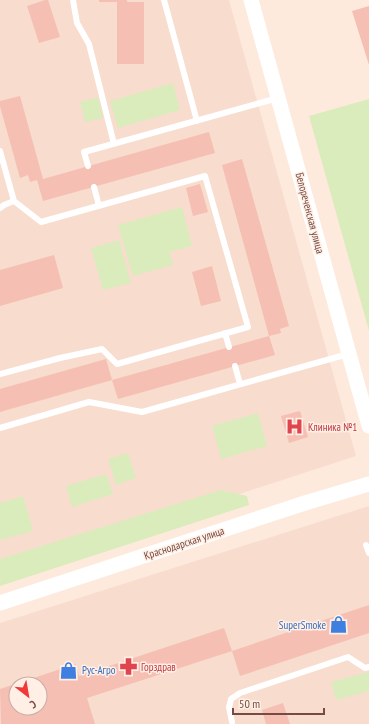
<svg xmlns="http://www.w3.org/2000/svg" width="369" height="724" viewBox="0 0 369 724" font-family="'PT Sans Narrow',sans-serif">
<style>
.residential{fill:#f8dcce;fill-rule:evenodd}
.green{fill:#daecbc}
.building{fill:#f5bfb3;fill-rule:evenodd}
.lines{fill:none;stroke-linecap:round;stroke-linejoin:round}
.service{stroke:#fff;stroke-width:6}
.tertiary{stroke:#fff;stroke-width:15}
.labels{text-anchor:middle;stroke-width:3;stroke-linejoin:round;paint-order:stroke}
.street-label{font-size:11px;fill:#754b44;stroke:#ffefe5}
.health-label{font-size:11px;fill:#be3a42;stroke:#ffefe5;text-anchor:start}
.shop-label{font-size:11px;fill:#366cbe;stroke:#ffefe5;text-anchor:end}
</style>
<rect width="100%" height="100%" fill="#feeadd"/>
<path class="residential" d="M0,0H229L356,456L0,572Z
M369,506V724H0V623ZM16,684H40V708H16Z"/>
<path class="green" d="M173,83L180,110L118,128L110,101Z
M98,97L103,118L85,122L80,102Z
M369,99V331L309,116Z
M182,207L192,246L169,252L173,265L133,276L118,225Z
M119,240L131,283L103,290L91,248Z
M258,413L267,446L221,459L212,426Z
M128,453L136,478L116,485L108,459Z
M106,474L113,494L72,507L66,486Z
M221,490L247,496L249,505L0,586V559Z
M23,496L33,531L0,540V503Z
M369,672V691L336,700L331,682Z"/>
<path class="building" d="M45,0H48L60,37L39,43L27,6Z
M99,0H127V2H144V64H117V2H99Z
M369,6V65L352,11Z
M20,96L43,179L209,132L215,153L43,201L37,180L30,182L28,175L20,178L0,106V101Z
M242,159L289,326L280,329L281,333L269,336L222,165Z
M200,184L208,212L193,216L186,188Z
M54,255L63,288L0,306V270Z
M212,266L221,301L201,306L192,272Z
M269,336L275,355L118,399L112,380Z
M106,359L112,380L0,412V389Z
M300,411L308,437L289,443L281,416Z
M369,605V633L240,676L232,651Z
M224,628L232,651L87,698L95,724H1L0,689L76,664L79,676ZM16,684H40V708H16Z
M283,703L290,724H266L262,710Z"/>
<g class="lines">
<path class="service" d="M73,0L77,23L89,44L114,144
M164,0L197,121
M0,151L14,201
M88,166L84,152L278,98
M94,187L99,206
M0,208L4,205L14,201L41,222L205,176L248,327L117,364L102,349L60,358L0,374
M225,333L229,347
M235,366L240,384
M0,428L89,402L142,412L348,354
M366,545L369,553
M232,722L229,707L231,699L240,693L348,657L365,668L369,667"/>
<path class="tertiary" d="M251,0L369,426
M0,603L305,503L369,484"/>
</g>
<defs>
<symbol id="hospital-bare" viewBox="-9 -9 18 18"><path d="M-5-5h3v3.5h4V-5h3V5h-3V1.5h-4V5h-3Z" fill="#e0444e" stroke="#ffefe5" stroke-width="2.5" paint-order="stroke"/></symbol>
<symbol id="shop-bare" viewBox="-9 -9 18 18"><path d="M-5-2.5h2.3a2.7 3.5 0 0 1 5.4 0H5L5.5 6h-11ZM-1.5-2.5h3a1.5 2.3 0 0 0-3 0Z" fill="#3f7fe0" stroke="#ffefe5" stroke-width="2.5" paint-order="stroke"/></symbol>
<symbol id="pharmacy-bare" viewBox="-9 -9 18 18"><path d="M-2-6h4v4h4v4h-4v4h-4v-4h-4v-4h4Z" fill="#e0444e" stroke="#ffefe5" stroke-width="2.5" paint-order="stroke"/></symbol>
</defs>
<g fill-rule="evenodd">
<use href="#hospital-bare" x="282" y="414" width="25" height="25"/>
<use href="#shop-bare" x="326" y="612" width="25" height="25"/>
<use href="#pharmacy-bare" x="116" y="654" width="25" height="25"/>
<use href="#shop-bare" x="56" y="658" width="25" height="25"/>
</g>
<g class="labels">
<g class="street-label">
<text transform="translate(310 213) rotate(75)" y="4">Белореченская улица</text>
<text transform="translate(184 543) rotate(-18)" y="4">Краснодарская улица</text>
</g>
<g class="health-label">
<text x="308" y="431">Клиника №1</text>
<text x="141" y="671">Горздрав</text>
</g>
<g class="shop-label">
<text x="326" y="629">SuperSmoke</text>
<text x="82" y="674" text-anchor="start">Рус-Агро</text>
</g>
</g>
<g transform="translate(28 696) rotate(149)"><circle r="19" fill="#ffefe5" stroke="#c8ada5"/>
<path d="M0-3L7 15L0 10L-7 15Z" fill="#f23838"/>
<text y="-6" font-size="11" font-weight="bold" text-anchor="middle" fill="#754b44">С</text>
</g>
<path d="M233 708v6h91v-6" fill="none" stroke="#754b44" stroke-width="2"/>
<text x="239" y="708" font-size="12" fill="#754b44" stroke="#ffefe5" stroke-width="3" paint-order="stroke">50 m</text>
</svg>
